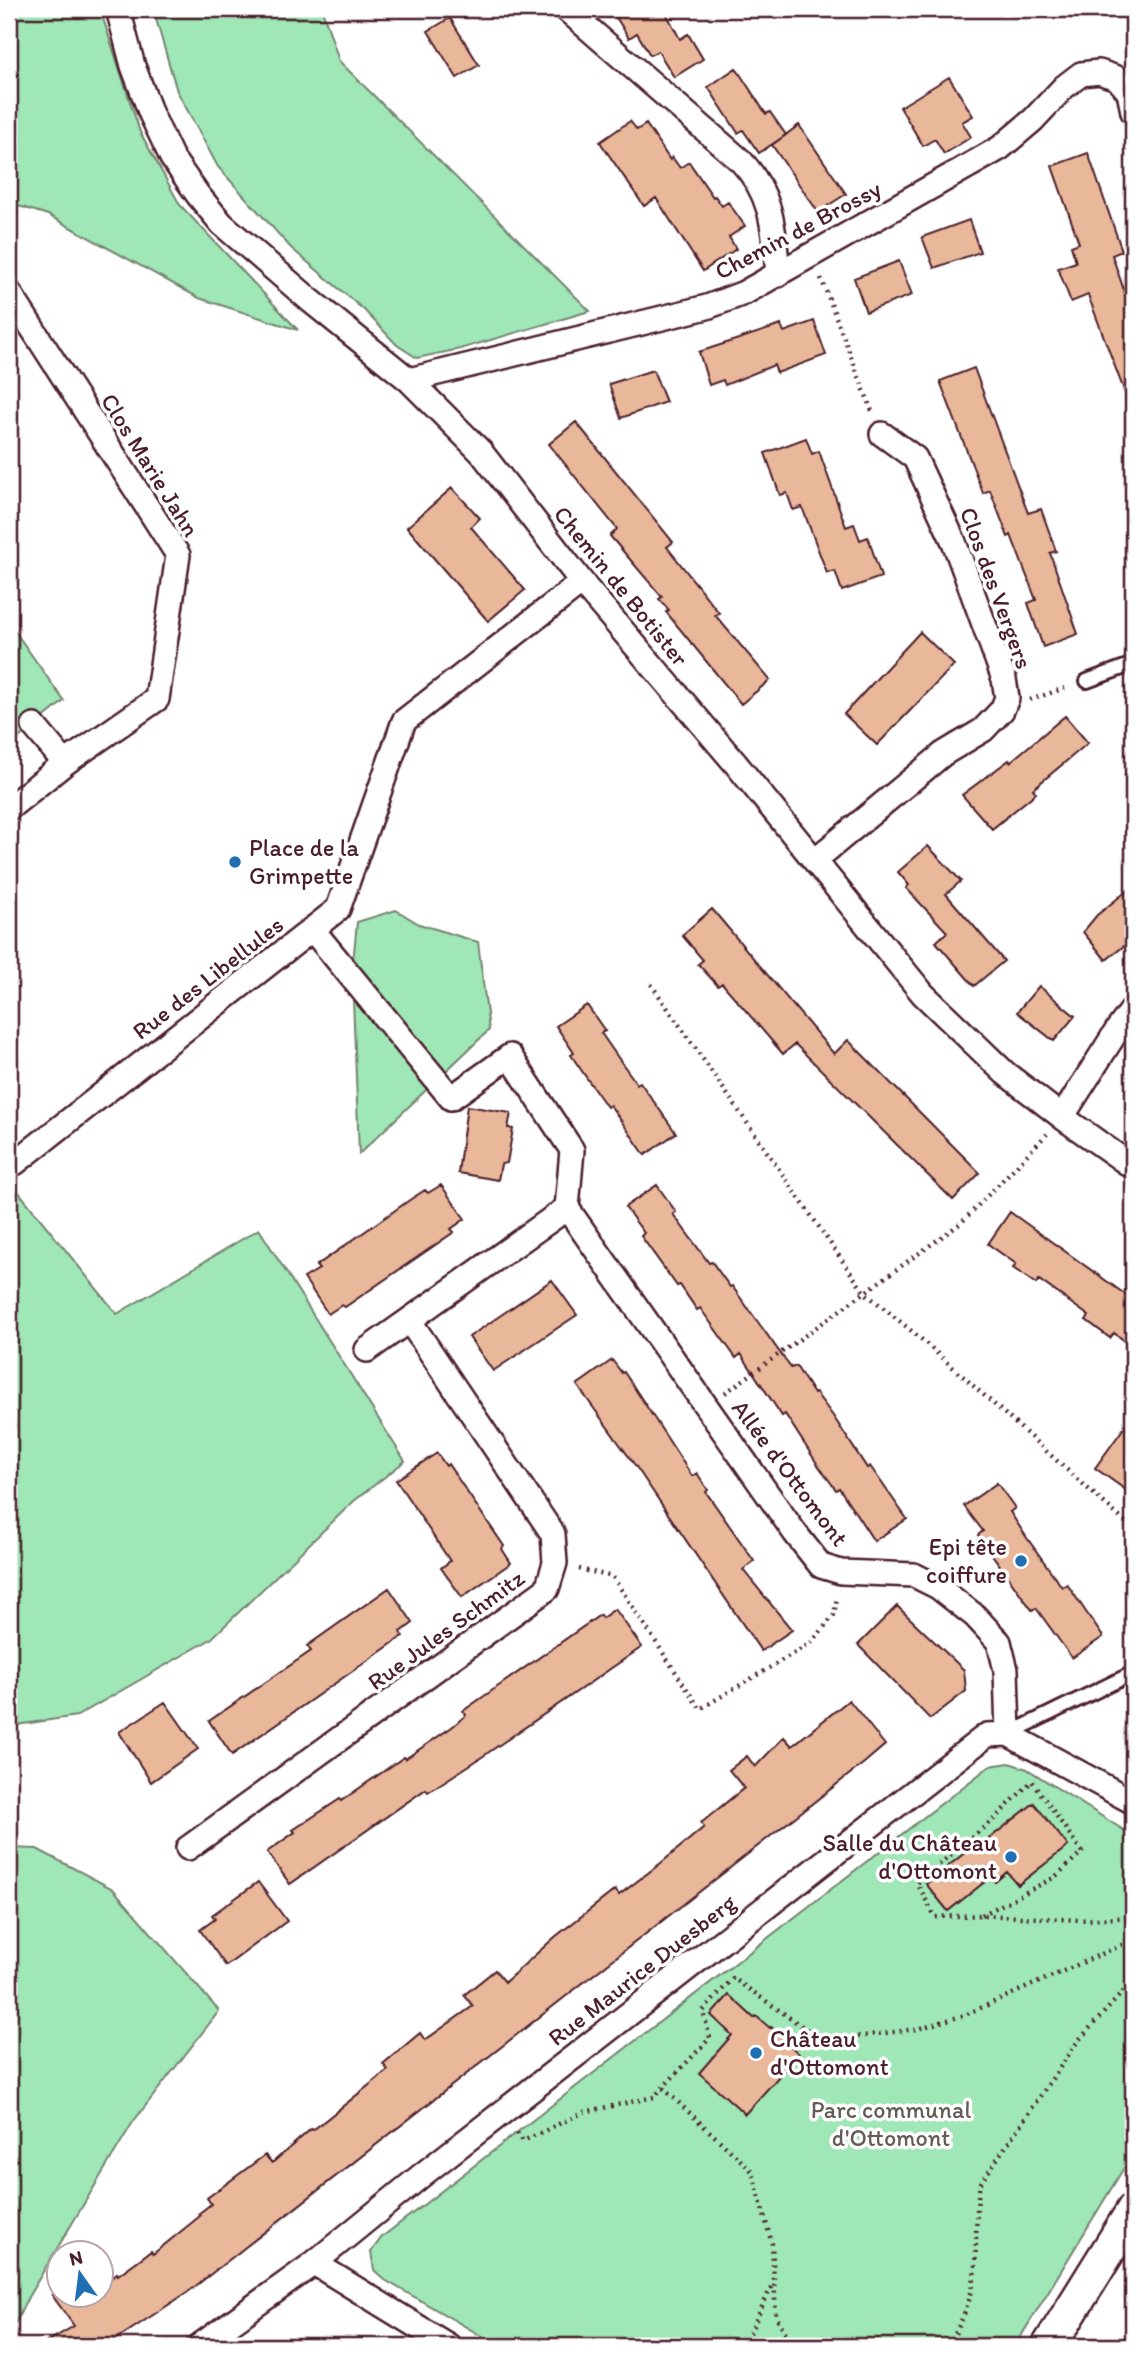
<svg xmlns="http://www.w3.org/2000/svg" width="1142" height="2355" viewBox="0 0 1142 2355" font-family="Itim,sans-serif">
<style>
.green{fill:#9fe7b6;stroke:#748370;stroke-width:2}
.building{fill:#e9b89a;stroke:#4a1f2b;stroke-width:2}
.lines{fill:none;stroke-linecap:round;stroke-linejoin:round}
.lane-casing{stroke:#4a1f2b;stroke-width:18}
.street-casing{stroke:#4a1f2b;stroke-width:28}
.secondary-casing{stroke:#4a1f2b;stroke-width:38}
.path{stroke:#4a1f2b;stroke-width:4.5;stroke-dasharray:2 5;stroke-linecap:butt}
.lane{stroke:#fff;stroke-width:12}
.street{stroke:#fff;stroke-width:23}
.secondary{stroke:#fff;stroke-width:33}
.poi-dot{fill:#1f6fb2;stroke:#fff;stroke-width:2.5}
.labels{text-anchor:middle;stroke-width:7;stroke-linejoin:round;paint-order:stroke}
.street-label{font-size:24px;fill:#4a1f2b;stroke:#fff}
.poi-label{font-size:24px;fill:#4a1f2b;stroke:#fff;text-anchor:start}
.park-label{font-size:24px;fill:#645b55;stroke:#fff}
</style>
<rect width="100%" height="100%" fill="#fff"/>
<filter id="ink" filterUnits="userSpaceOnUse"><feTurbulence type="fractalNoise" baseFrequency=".0143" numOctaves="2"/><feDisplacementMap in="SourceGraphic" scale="14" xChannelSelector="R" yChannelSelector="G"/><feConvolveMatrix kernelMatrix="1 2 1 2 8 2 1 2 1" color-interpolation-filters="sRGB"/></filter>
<g filter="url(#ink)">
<path class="green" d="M9,9H100L140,132L180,205L298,330L199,298L48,215L9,203Z
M153,9H322L339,61L590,311L460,349L417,358L397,345L364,310L291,248L218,167L177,91Z
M9,623L64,701L9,746Z
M396,910L419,924L478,942L489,1030L359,1154L352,973L357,922Z
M9,1180L117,1314L259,1229L405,1461L354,1501L211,1639L77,1716L9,1726Z
M1009,1763L1027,1769L1133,1836V2153L1015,2346H499L385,2280L374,2270L371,2252L382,2237L990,1766Z
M9,1848L37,1849L113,1889L219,2011L133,2122L28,2297L12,2330L9,2326Z"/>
<path class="building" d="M611,9H673L666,13L680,39L688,34L703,59L674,77L658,51L650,55L637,33L629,38Z
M450,18L479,65L457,78L428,31Z
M736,68L766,114L770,112L786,135L759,153L743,130L738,133L708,87Z
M949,77L973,116L962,122L971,137L944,154L935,139L923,146L900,107Z
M630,121L637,130L646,124L670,160L672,157L680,168L689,162L713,197L715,196L722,206L728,202L745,226L729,237L736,249L703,271L656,198L644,206L600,142Z
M799,125L846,194L818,212L772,145Z
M1088,153L1122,251L1112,255L1133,317V409H1131L1088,295L1071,302L1058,268L1076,262L1071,246L1079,243L1052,166Z
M969,220L980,252L934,268L922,237Z
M899,261L912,295L866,312L854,278Z
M814,321L826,355L777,373L774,365L725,385L723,380L709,385L699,352L781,325L784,332Z
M974,368L1028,513L1041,509L1056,551L1050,553L1078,634L1043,647L1028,603L1036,600L1011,535L1008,537L990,490L983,493L940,381Z
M653,370L666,402L621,418L609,384Z
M576,422L673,542L667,547L719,613L715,615L770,680L741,704L666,612L669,610L659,599L662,597L610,536L617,529L549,444Z
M806,438L812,454L819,451L846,527L854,524L860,540L868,537L881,577L842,591L835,571L827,573L802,507L793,510L787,493L780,495L765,453Z
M452,488L480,518L471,527L525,590L488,621L407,527Z
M920,632L954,665L877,745L844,714Z
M1065,716L1088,743L1033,789L1036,793L992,829L962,795L1009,760L1010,762Z
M928,846L961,881L946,894L1004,961L974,986L936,942L947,932L906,888L909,885L898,872Z
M1133,886V939L1106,960L1083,932L1097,915Z
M712,909L834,1054L848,1040L980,1173L953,1200L795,1044L783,1054L722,983L718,986L698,964L703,960L682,935Z
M1039,986L1075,1016L1054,1041L1017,1012Z
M587,1005L605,1031L601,1033L619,1059L637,1084L640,1082L676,1133L645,1155L610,1105L607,1107L588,1080L571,1055L574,1053L556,1026Z
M467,1106L511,1113L508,1128L513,1129L507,1163L501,1164L498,1180L458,1173Z
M441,1185L465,1219L451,1229L454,1232L345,1307L342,1305L328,1314L304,1278L319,1269L316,1266L411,1199L425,1190L428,1193Z
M657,1185L676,1212L673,1214L709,1263L712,1262L730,1287L732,1286L791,1368L796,1366L814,1394L816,1393L833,1416L867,1468L870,1466L907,1519L874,1541L839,1488L836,1490L818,1465L785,1414L782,1416L741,1354L736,1358L700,1308L697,1310L680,1285L677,1286L641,1236L644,1233L625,1207Z
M1010,1212L1133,1300V1347L1114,1333L1110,1338L1086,1320L1089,1316L1039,1280L1036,1284L1013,1268L1016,1264L988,1244Z
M552,1280L577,1315L493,1371L469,1337Z
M612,1360L622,1373L624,1372L692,1476L697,1473L708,1490L706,1492L754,1561L743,1570L792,1630L761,1651L637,1468L577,1385Z
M1133,1415V1495L1095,1468Z
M437,1453L446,1466L448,1464L504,1546L502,1549L511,1563L462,1597L441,1568L450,1561L396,1480Z
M997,1483L1015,1508L1010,1512L1027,1538L1062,1587L1067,1584L1103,1637L1072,1658L1036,1608L1032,1610L978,1535L983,1531L964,1506Z
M389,1588L413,1623L401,1632L403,1636L232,1755L209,1721L311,1651L307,1646Z
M897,1606L964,1670L966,1691L930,1719L858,1645Z
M615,1609L642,1647L476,1761L428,1792L426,1789L290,1884L267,1852L295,1832L293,1830L340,1799L341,1801L404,1757L405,1759L452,1727L466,1715L463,1711L480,1699L600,1615L602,1618Z
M849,1700L885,1745L864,1763L188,2292L106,2346H40L74,2326L52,2295H102V2284L117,2273L118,2275L151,2251L153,2254L200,2216L198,2214L211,2204L207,2198L265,2155L272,2163L311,2129L313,2130L388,2070L383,2064L420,2033L425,2040L473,2006L464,1995L495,1970L505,1982L555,1937L615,1890L619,1895L661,1863L704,1827L701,1823L744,1788L729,1770L747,1756L755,1767L784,1737L792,1746Z
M165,1702L198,1749L151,1782L119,1732Z
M1034,1803L1068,1846L1018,1885L1007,1872L995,1882L991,1877L948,1911L926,1884L977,1843L980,1846Z
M258,1882L287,1921L226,1966L200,1930L215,1919L212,1915Z
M729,1995L754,2018L756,2016L770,2028L771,2027L799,2054L745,2114L699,2073L732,2035L711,2015Z"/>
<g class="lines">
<defs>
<path id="lane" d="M1087,681L1133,664
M1008,1734L1133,1673"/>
<path id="street" d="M118,9L133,66L151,114L172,158L198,195L222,224L311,301L409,380L481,452L588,590L736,764L923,994L1005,1073L1062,1117L1133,1167
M566,9L741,161C773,195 774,230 778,275
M9,292L178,555L157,699L65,763
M409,380L707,307L744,293L1000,148L1033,120L1064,87L1081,74L1099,72L1117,78L1129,92L1133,112
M9,808L65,763L34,726
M815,860L943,754L983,730L1002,710L1007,698L1004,679L954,542L915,458L882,434
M312,929L451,1098L510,1056L572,1150L567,1208L795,1533L821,1566L841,1572L914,1575L938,1587L975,1616L999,1642L1006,1670L1008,1734
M1062,1117L1118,1029L1133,1009
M9,1155L15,1163L338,909L404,721L582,582
M367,1350L567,1208
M188,1848L547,1589L555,1563L553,1534L409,1320
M314,2263L449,2346
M199,2346L314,2263L422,2175L987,1735L1008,1734L1133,1802"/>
<path id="secondary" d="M1049,2346L1133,2211"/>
</defs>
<use href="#lane" class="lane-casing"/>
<use href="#street" class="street-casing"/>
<use href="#secondary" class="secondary-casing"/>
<path class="path" d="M821,278L872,411
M1030,700L1068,687
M651,984L864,1292L919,1337L1133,1529
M725,1393L961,1223L1047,1134
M579,1569L613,1577L700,1709L811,1643L834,1615L837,1597
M982,1915L1055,1877L1082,1852L1032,1781L994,1819L917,1883L935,1917L982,1915L1080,1920L1133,1917
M663,2088L752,2171L772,2244L776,2316L793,2346
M517,2133L523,2141L584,2112L654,2097L710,2038L703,2011L733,1978L823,2041L917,2029L965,2015L1133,1940
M744,2346L773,2283
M949,2346C958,2328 970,2304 973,2284C978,2251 974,2217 980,2184L1078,2041L1133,1981"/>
<use href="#lane" class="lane"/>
<use href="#street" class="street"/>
<use href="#secondary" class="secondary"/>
</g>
</g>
<g class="poi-dot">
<circle cx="235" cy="862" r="7"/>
<circle cx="1021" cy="1561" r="7"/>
<circle cx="1011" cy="1857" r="7"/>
<circle cx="756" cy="2053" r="7"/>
</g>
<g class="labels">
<g class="street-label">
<text transform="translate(798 230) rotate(-28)" y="8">Chemin de Brossy</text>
<text transform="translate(150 465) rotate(58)" y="8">Clos Marie Jahn</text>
<text transform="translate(621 586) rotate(51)" y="8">Chemin de Botister</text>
<text transform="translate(996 588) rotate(70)" y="8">Clos des Vergers</text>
<text transform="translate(208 978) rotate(-38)" y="8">Rue des Libellules</text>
<text transform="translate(790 1473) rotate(53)" y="8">Allée d'Ottomont</text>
<text transform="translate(446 1630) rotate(-36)" y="8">Rue Jules Schmitz</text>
<text transform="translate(642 1970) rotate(-38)" y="8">Rue Maurice Duesberg</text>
</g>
<g class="poi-label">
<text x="249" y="856">Place de la<tspan x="249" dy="28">Grimpette</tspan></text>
<text x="1007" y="1555" text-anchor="end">Epi tête<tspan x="1007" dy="28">coiffure</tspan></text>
<text x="997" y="1851" text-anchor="end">Salle du Château<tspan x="997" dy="28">d'Ottomont</tspan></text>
<text x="770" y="2047">Château<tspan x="770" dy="28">d'Ottomont</tspan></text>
</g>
<g class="park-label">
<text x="891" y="2118">Parc communal<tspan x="891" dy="28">d'Ottomont</tspan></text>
</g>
</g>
<rect width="1142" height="2355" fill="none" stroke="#fff" stroke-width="35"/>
<rect x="18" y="18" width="1107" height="2320" fill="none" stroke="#4a1f2b" stroke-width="2.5" filter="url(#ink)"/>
<g transform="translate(80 2274) rotate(346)"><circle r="33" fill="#ffffff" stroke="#b7a5aa" stroke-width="2"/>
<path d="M0-5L12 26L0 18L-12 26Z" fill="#1f6fb2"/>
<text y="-10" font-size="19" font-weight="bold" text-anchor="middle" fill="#4a1f2b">N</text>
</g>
</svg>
